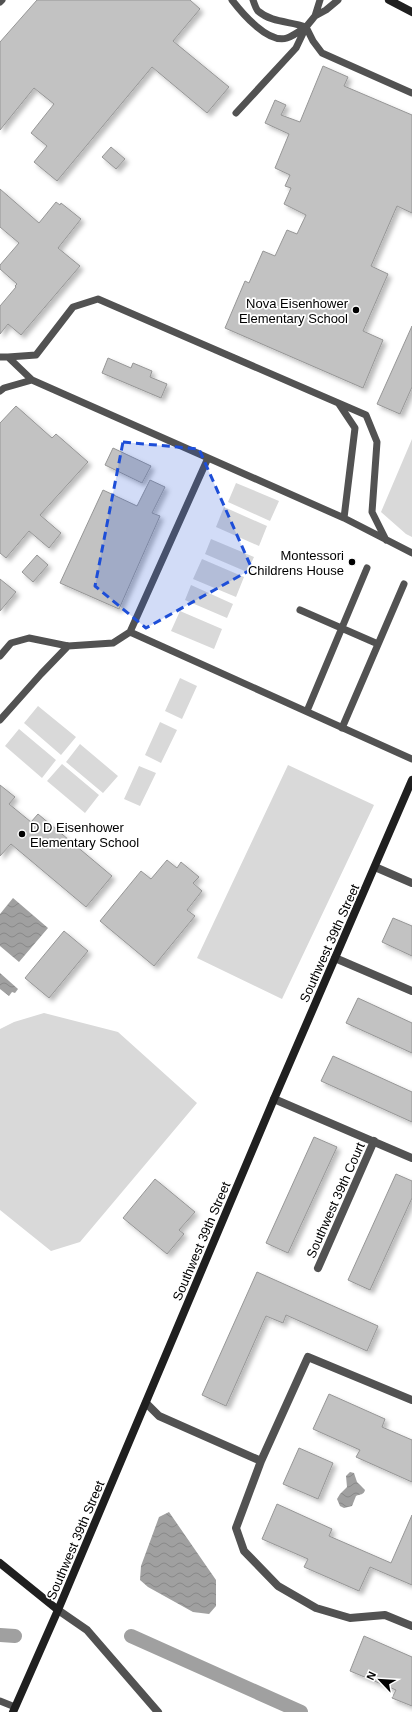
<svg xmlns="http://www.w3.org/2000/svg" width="412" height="1712" viewBox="0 0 412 1712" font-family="Helvetica,sans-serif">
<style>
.grass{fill:#d9d9d9}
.water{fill:url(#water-waves)}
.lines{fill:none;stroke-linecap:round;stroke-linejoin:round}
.canal{stroke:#a0a0a0;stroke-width:14}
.building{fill:#c2c2c2;stroke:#969696;filter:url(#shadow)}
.lane{stroke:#525252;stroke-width:7}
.street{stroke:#525252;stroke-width:8}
.secondary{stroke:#1f1f1f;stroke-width:8}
.marked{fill:#1d4ed8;fill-opacity:0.2;stroke:#1d4ed8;stroke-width:3;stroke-dasharray:8 5;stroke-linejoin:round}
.poi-dot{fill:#000;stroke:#fff;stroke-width:1.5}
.labels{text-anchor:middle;stroke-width:3.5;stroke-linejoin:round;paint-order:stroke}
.poi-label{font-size:13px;fill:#000;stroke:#fff;text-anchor:end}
.street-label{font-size:13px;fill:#000;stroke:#fff}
</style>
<defs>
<pattern id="water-waves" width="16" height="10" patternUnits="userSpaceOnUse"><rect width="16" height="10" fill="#a0a0a0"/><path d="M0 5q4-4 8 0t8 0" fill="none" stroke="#888"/></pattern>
<filter id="shadow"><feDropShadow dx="3.5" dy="3.5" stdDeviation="2" flood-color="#0004"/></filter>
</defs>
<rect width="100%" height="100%" fill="#fff"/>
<path class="grass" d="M412,439V537L406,534L381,512Z
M236,483L279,501L270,521L228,502Z
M224,507L267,526L259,546L216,527Z
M211,539L254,557L247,572L205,554Z
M202,559L244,577L236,597L193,579Z
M191,585L233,604L227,618L185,600Z
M180,611L222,629L214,649L171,631Z
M180,678L197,686L182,719L165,711Z
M38,706L76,737L61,755L24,723Z
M160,722L177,730L161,763L145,755Z
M19,729L56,760L42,778L5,746Z
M80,744L118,776L103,793L66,762Z
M62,764L99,795L85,813L47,781Z
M288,765L374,805L282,999L197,958Z
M139,766L156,773L140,806L124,799Z
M44,1013L118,1032L197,1103L80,1242L51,1251L0,1210V1029L14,1022Z"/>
<path class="water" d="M13,898L48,928L19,962L0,946V914Z
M0,973L18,989L15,993L12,992L9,996L0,989Z
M350,1472L354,1473L357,1482L365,1490C364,1495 360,1494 356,1496L352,1506L344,1508L340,1506L337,1499L340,1494L347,1487L346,1476Z
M169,1512L216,1580V1606L209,1614L193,1612L148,1587L140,1580L141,1566L159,1517Z"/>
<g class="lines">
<path class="canal" d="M0,1635L15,1636
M131,1636L301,1712"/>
</g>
<path class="building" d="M37,0H190L200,9L173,41L229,87L207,113L152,67L57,181L34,162L47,146L31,133L54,104L34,88L0,130V42Z
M323,66L348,77L344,86L412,115V213L397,206L371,266L388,274L363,331L383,340L363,388L225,328L245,281L249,283L263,251L275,256L287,230L297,234L306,215L284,204L291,188L285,186L290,175L275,168L289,134L265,123L275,100L286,105L281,115L300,122Z
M111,147L125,159L116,169L102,157Z
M0,189L39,223L56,202L60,205L61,203L81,219L58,248L80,266L21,335L8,324L0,334V306L16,287L15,286L17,284L0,269V265L19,243L0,227Z
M412,326V387L400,414L377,404Z
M108,358L131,368L133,363L152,371L150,377L167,384L161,398L102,373Z
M16,406L52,438L56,434L88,462L40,515L61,533L49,548L29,531L6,558L0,553V423Z
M113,448L151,466L142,483L105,465Z
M150,480L165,487L152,513L160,516L119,609L60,583L103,490L137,506Z
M37,555L48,565L33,582L22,572Z
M0,579L16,592L0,611Z
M0,785L15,797L9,804L31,822L38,814L112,876L86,907L11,844L0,856Z
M167,860L177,868L181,862L199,877L193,883L202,891L187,910L195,916L154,966L100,921L141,871L151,879Z
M393,918L412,926V956L382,942Z
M64,931L88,951L49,998L25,978Z
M358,998L412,1023V1053L346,1023Z
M333,1056L412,1092V1122L321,1081Z
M314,1137L337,1147L288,1253L266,1243Z
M396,1174L412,1181V1198L370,1290L348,1280Z
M155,1179L195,1212L179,1230L184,1234L167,1254L123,1218Z
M257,1272L378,1326L367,1351L286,1315L283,1323L266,1316L226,1406L202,1395Z
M329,1394L385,1419L382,1427L412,1440V1482L356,1457L360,1450L313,1429Z
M299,1448L333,1463L318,1499L283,1484Z
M277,1504L332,1529L329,1536L391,1563L412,1515V1585L370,1567L359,1591L304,1567L308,1559L262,1539Z
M364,1636L412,1657V1706L392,1698L396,1690L350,1671Z"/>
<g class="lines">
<path class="lane" d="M232,0C242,13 268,44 287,38C293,36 300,31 306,27C290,21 272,23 258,11C256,9 254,3 253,0
M0,2L2,0
M315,16L320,0
M306,27L313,41L322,53L412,93
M236,113L296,48L306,27L315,16L326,10L338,0
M0,357H8L32,380L344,518L412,553
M8,357L36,355L73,307L98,299L366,415L377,442L372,512L386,540
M0,391L4,388L32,380
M339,404L355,428L344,518
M208,458L130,632L412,759
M300,610L378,644
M0,656L11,643L29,638L68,646L113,643L130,632
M307,711L367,568
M0,720L41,674L68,646
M342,728L404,584
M0,1701L15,1707"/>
<path class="street" d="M375,867L412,883
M335,958L412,991
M274,1099L412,1158
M318,1268L374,1141
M412,1400L308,1357L261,1461L236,1528L244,1551L278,1586L316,1608L350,1618L385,1615L412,1626
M146,1403L159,1416L261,1461
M58,1610L87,1630L158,1712"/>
<path class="secondary" d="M389,0L412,12
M0,1563L58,1610
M13,1712L58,1610L274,1099L412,780"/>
</g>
<path class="marked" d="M123,442L199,449L252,569L146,628L95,586Z"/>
<g class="poi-dot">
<circle cx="356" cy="310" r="4"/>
<circle cx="352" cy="562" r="4"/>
<circle cx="22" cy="834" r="4"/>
</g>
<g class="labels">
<g class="poi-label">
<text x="348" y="308">Nova Eisenhower<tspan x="348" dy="15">Elementary School</tspan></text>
<text x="344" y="560">Montessori<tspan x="344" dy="15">Childrens House</tspan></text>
<text x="30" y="832" text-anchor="start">D D Eisenhower<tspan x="30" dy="15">Elementary School</tspan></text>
</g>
<g class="street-label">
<text transform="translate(329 943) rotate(-66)" y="5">Southwest 39th Street</text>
<text transform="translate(335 1200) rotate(-66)" y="5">Southwest 39th Court</text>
<text transform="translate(201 1241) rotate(-67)" y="5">Southwest 39th Street</text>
<text transform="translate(75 1540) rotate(-67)" y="5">Southwest 39th Street</text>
</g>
</g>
<g transform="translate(380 1680) rotate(295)" stroke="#ffffff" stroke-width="3" paint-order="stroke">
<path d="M0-3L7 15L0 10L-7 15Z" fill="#000000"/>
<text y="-6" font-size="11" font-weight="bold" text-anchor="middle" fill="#000000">N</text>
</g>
</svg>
